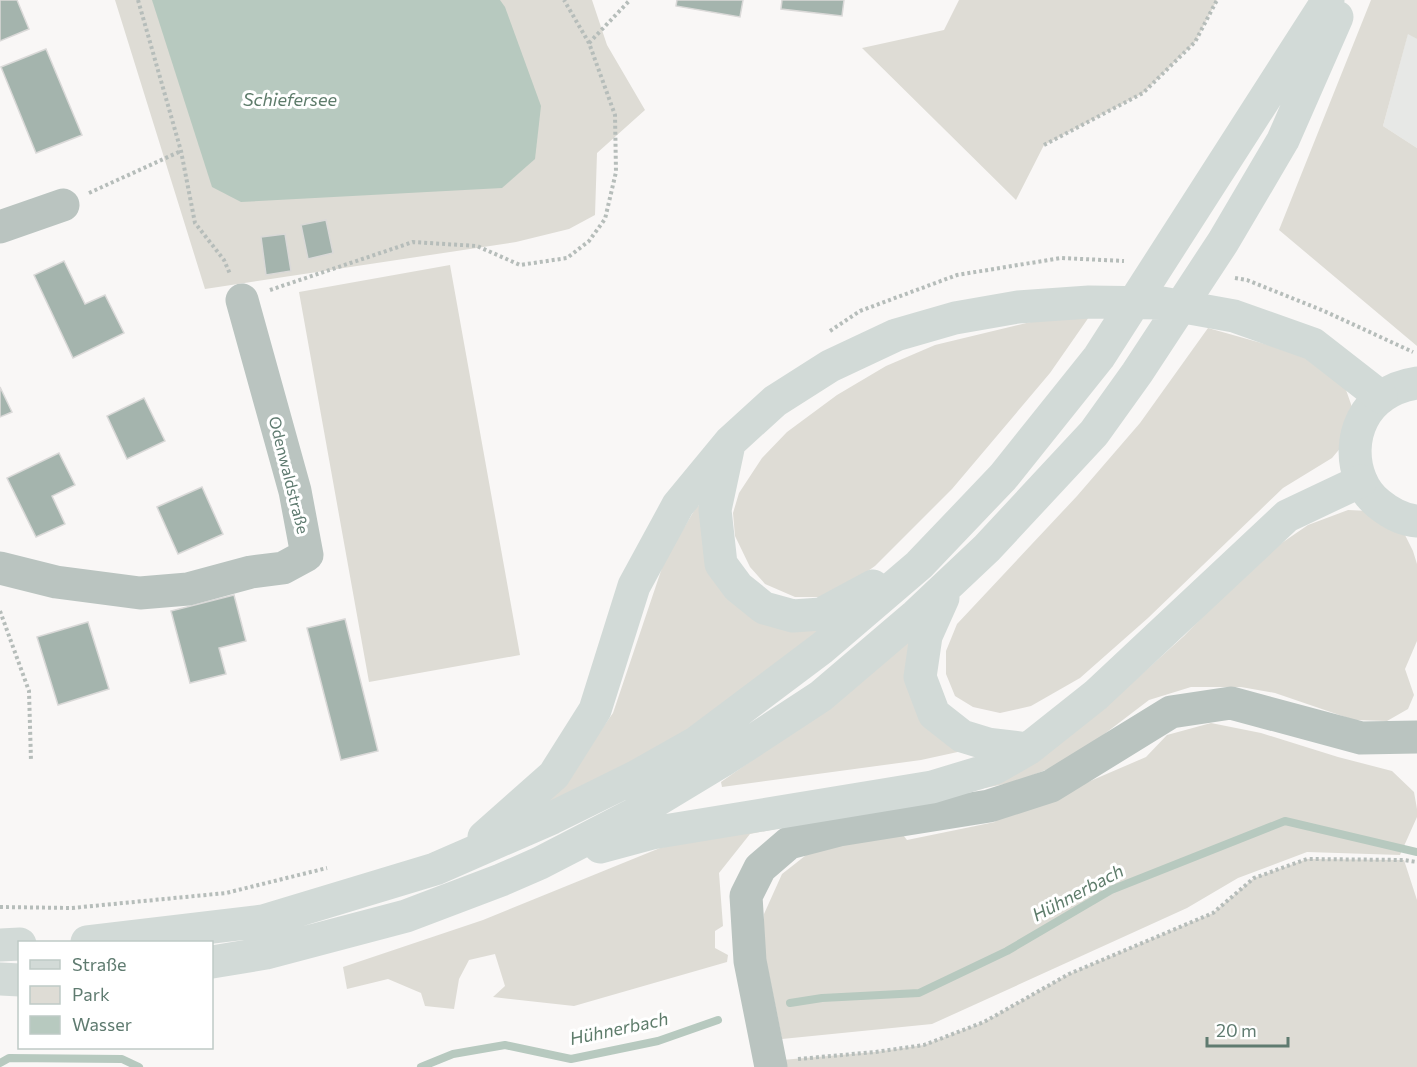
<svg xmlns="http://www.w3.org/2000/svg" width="1417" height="1067" viewBox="0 0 1417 1067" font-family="Commissioner,sans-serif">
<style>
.built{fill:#e7e8e6}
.green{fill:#dedcd5}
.water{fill:#b7c9bf}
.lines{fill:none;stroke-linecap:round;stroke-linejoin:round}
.stream{stroke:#b7c9bf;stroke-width:8}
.building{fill:#a4b4ad;stroke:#dad9d8;stroke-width:1.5}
.path{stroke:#b6bdba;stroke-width:4;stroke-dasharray:3 3;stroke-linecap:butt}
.minor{stroke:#bac4c0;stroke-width:33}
.major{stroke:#d2dad7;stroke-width:33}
.highway{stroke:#d2dad7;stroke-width:33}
.labels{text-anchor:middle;stroke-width:6;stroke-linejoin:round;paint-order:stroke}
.street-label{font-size:16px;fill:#5f7b70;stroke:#fff}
.water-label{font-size:18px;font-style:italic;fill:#5e7c6b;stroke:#fff}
</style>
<rect width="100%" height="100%" fill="#f9f7f6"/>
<path class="built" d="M1408,33L1417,39V148L1383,126Z"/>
<path class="green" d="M115,0H592L607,45L645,110L597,153L595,215L569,229L516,242L205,289Z
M959,0H1217L1195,42L1143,93L1044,145L1016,200L862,48L944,30Z
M1371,0H1417V39L1408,34L1383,126L1417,148V346L1279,230Z
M450,265L520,655L369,682L299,292Z
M1089,317L1050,373L952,489L875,566L831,597H795L765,584L750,567L735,536L733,513L739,493L762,458L787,432L837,395L886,366L935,345L1039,320Z
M1208,328L1308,356L1345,387L1352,407L1342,446L1332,458L1283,488L1148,618L1080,678L1031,706L1000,713L973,707L955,696L946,674V651L957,624L1077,496L1140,423Z
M697,506H702V541L820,631L674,741L552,806L547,798L563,784L613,713L665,559Z
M1348,510L1370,511L1404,533L1413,551L1417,564V641L1405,669L1414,695L1408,709L1387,721L1354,720L1275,693L1241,687H1191L1149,700L1069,761L1015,782L750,834L719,873L723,926L715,931V948L728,955L727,962L574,1006L493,997L505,986L495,954L469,960L459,979L454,1009L425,1006L421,993L388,979L347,989L343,967L483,920L660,848L900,796L1095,716L1184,636L1240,578L1273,549L1308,525Z
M918,634L913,671L976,748L921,760L722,787L721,782L812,718Z
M1211,723L1261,733L1338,757L1392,771L1414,792L1417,809V817L1400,855L1307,852L1238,878L1187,908L932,1024L782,1039L764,950V914L782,874L810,852L900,831L907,840L995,822L999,814L1081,785L1146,757L1167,735Z
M1307,859L1404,860L1417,900V1067H771L770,1061L875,1052L924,1045L984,1022L1069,974L1213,913L1254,878Z"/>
<path class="water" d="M152,0H500L505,7L541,106L535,159L502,188L241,202L212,187Z"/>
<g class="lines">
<path class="stream" d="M790,1003L822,998L919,993L1007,951L1111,890L1285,821L1417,852
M0,1063L9,1058L122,1059L139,1067
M421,1067L453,1054L505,1045L571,1059L658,1041L718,1020"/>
</g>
<path class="building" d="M0,0H17L29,29L0,41Z
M677,0H743L740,17L676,6Z
M782,0H844L842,16L781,9Z
M46,49L82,135L36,153L1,67Z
M326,220L333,253L308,259L301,225Z
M285,234L291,271L266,275L261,237Z
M64,261L85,304L105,295L124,333L73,358L34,275Z
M0,387L12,412L0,417Z
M144,398L165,441L127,459L107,416Z
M59,453L75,485L52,496L65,524L36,537L7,478Z
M202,487L223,534L178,554L157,507Z
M234,595L246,641L219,648L226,674L190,683L171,611Z
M345,619L378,751L341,760L307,628Z
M88,622L109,689L58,705L37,637Z"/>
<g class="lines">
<path class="path" d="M138,0L181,151L195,223L224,260L230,274
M589,43L630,0
M1044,145L1143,93L1195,42L1217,0
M89,193L181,151
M1235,278L1247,280L1324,311L1413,352
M270,290L413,242L477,246L520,265L567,258L589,241L605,219L616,172L615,115L589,43L564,0
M830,331L860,311L957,275L1061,258L1124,261
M0,611L29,691L31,761
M0,907L72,908L226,893L327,868
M798,1059L875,1052L924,1045L984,1022L1069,974L1213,913L1254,878L1307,859L1404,860L1417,862"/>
<path class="minor" d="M0,227L63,205
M0,568L56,582L140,593L188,589L251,572L283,568L307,555L295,491L242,300
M771,1067L750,961L746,896L760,868L789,843L839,830L989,806L1051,786L1171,712L1231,703L1361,738L1417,737"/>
<path class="major" d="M1417,383C1404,385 1394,388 1383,396C1347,420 1346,478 1379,504C1390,513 1403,520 1417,521"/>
<path class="highway" d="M728,449L715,510L721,564L738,587L764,608L793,616L821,614L873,586
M943,598L926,636L920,677L934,714L962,736L988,744L1028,749
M484,837L554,775L595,710L634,586L678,505L730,442L775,401L830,366L896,335L955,318L1018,307L1089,302L1162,303L1234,316L1313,344L1381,397
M600,847L652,833L932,787L995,768L1028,749L1096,695L1287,516L1361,481
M87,942L263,921L435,869L552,818L635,777L697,742L822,648L919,565L1003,477L1099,357L1328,0
M0,945L20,944
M212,962L266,953L406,916L501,880L540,863L631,816L722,761L821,696L916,615L987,548L1094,433L1137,373L1223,242L1283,140L1337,17
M0,979L20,980"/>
</g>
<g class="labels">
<g class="street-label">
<text transform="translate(289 475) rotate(76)" y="6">Odenwaldstraße</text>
</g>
<g class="water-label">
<text x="290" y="106">Schiefersee</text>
<text transform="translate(1078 893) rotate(-28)" y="6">Hühnerbach</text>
<text transform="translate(619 1029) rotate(-12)" y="6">Hühnerbach</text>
</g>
</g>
<rect x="18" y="941" width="195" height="108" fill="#ffffff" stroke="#bfcac6" stroke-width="1.5"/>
<rect x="30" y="960" width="30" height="9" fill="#d2dad7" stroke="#bfcac6" stroke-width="1.5"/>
<text x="72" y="971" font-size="18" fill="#5f7b70">Straße</text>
<rect x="30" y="986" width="30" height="18" fill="#dedcd5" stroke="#bfcac6" stroke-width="1.5"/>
<text x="72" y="1001" font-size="18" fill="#5f7b70">Park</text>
<rect x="30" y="1016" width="30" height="18" fill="#b7c9bf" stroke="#bfcac6" stroke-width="1.5"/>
<text x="72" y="1031" font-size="18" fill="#5f7b70">Wasser</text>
<path d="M1207 1037v9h81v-9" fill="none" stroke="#5f7b70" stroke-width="3"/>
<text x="1216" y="1037" font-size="18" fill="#5f7b70" stroke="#ffffff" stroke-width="4.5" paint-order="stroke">20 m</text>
</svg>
